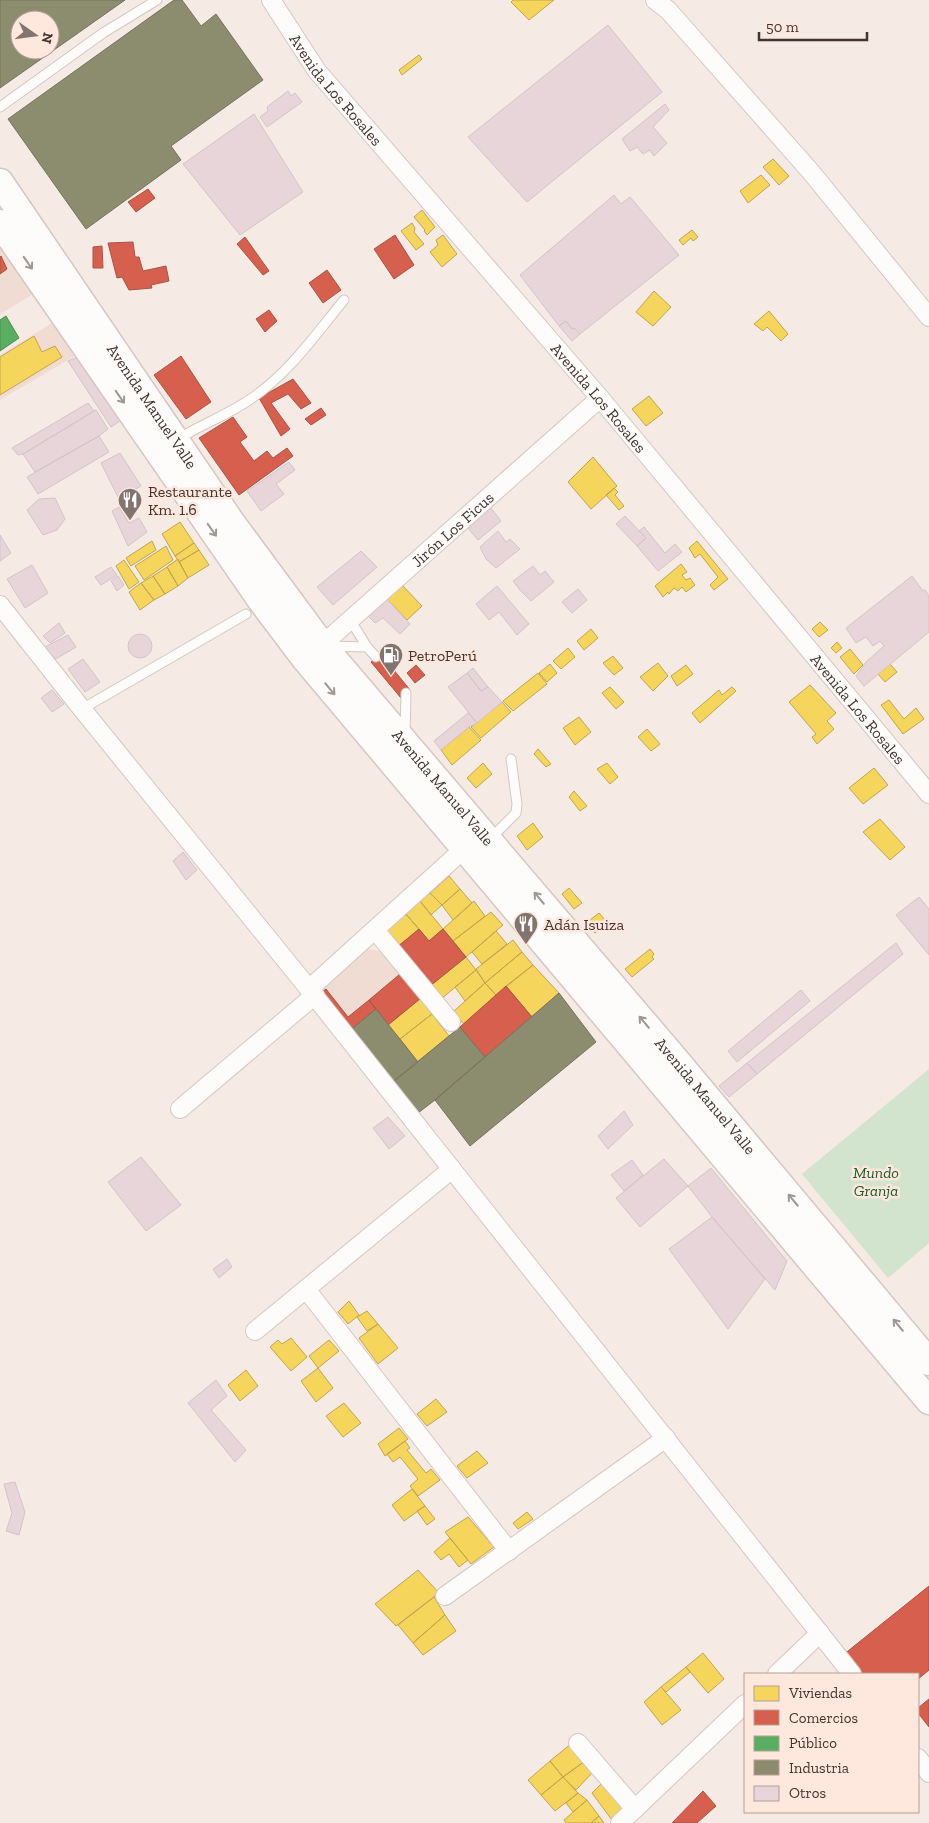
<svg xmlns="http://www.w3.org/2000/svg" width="929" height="1823" viewBox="0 0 929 1823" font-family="'Zilla Slab',serif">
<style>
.built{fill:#f1dcd3}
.green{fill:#d2e4cd}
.homes{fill:#f6d55c;stroke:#c0a54e}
.shops{fill:#d6604d;stroke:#aa5344}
.public{fill:#5aae61;stroke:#538952}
.industry{fill:#8c8c6e;stroke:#76725b;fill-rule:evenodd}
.building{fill:#e7d5da;stroke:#d1c5c7}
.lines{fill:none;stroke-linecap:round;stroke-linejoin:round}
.service-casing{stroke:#d4c7c2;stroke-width:11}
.minor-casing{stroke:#d4c7c2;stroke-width:20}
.primary-casing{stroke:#d4c7c2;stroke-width:29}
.service{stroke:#fefcfb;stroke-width:9}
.minor{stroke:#fefcfb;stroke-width:18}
.primary{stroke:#fefcfb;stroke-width:26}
.oneway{stroke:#a09894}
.labels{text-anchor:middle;stroke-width:5;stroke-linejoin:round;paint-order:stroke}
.street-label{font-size:16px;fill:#43342e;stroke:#fee7dd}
.poi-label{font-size:16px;fill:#43342e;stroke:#fee7dd;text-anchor:start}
.park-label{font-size:16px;font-style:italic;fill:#155d26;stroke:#fee7dd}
</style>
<rect width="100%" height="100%" fill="#f6eae5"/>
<path class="built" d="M0,238L37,292L0,314Z
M57,320L80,353L0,400V355Z
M367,949L382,951L421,998L348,1032L319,994Z"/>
<path class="green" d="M929,1069V1243L888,1278L802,1174Z"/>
<path class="homes" d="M513,0H554L529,20L511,2Z
M419,55L422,59L402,75L399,70Z
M773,159L789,176L779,185L763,167Z
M761,175L770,185L748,203L740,191Z
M422,210L435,227L427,235L424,231L425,230L414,217Z
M412,223L415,228L414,232L424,244L416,250L401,231Z
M692,230L698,237L693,241L691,238L683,245L679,240Z
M443,235L457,254L442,267L430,252L438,245L436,240Z
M654,291L671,307L653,326L636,312Z
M769,311L788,334L781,341L767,327L763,331L754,324Z
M34,336L42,352L55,346L62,357L0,395V357Z
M649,396L663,413L646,426L632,409Z
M593,457L617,486L591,509L568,482Z
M614,488L618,492L615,495L624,506L619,510L606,495Z
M180,522L194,543L175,556L162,534Z
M152,541L156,550L131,566L126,558Z
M697,541L728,579L714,590L710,585L718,577L700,554L695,558L689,548Z
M194,543L199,550L179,562L175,556Z
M166,546L173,560L144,580L135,566Z
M199,550L209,565L188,578L179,562Z
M178,559L188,578L178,586L167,567Z
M124,560L139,582L129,589L116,566Z
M681,564L687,572L682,575L686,580L690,578L695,585L686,592L682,587L678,591L674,588L669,594L668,592L663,597L655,586Z
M167,567L178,586L165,594L153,576Z
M153,576L165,594L154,600L141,583Z
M141,583L154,600L140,610L129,592Z
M400,583L422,606L407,620L385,597Z
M820,622L828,630L819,637L812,629Z
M591,629L598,638L584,650L577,641Z
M837,642L842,648L836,653L831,648Z
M568,648L575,657L561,669L553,661Z
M850,649L863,665L854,674L840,657Z
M613,656L623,668L614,675L603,663Z
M658,663L668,676L653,691L640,677Z
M550,664L557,673L547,682L539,673Z
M890,664L897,672L885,682L878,674Z
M686,665L693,674L677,686L671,676Z
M538,673L547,684L513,711L503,701Z
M810,685L836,713L827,721L834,729L817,744L812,737L816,734L789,702Z
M610,687L624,702L616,709L602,693Z
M732,687L736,691L700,723L692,713L719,690L722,695Z
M889,700L904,719L916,708L924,719L903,734L881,705Z
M502,702L511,712L481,738L471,727Z
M579,717L591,732L575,745L563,728Z
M469,727L481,740L452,765L441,750Z
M647,729L660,744L651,751L638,737Z
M538,749L551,764L546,767L534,754Z
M483,763L492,774L476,788L467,778Z
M607,763L618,777L610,784L597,769Z
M874,768L888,785L863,804L849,788Z
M574,791L587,806L580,811L569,797Z
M880,819L905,847L890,860L863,832Z
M533,823L543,837L527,850L517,836Z
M449,876L460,889L442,905L430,893Z
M569,888L582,903L574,909L562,894Z
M460,889L472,903L453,920L442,905Z
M430,893L442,905L431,915L419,900Z
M419,900L443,929L429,941L405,913Z
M474,901L485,916L453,941L443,929Z
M491,912L503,925L466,957L453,941Z
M405,913L419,929L396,948L384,931Z
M599,913L607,922L595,933L586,923Z
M496,931L507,944L482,964L472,952Z
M513,940L522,952L485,983L476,969Z
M650,949L654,954L652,957L654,959L632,977L625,969Z
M522,952L533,965L496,995L485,983Z
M466,957L476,970L441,999L430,986Z
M533,965L559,993L532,1017L506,986Z
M476,970L485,983L465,1001L455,987Z
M485,983L496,995L464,1024L453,1012Z
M421,998L432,1014L400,1039L388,1025Z
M432,1014L449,1036L418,1062L400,1039Z
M349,1301L359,1315L348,1324L338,1312Z
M367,1311L378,1324L367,1331L357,1317Z
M378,1324L398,1348L378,1364L359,1338Z
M291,1338L307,1357L291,1371L270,1347L278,1340L282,1344Z
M329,1340L339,1351L318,1368L309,1356Z
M318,1368L333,1388L316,1402L301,1381Z
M246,1370L258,1386L240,1401L228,1385Z
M436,1399L447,1412L427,1426L417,1414Z
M344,1403L361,1423L343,1437L326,1416Z
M399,1428L408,1439L385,1456L378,1444Z
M405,1441L410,1448L407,1450L426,1473L431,1469L440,1480L418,1496L410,1486L418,1479L400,1457L393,1462L387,1454Z
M477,1451L488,1463L467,1478L457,1466Z
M412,1489L425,1506L404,1521L392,1505Z
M425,1506L435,1519L427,1525L417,1511Z
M527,1512L533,1519L518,1529L513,1523Z
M468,1517L494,1547L471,1564L445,1532Z
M450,1538L468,1560L459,1567L449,1554L441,1560L434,1552Z
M418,1570L439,1593L396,1626L375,1604Z
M434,1597L445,1615L413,1643L398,1625Z
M445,1615L456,1631L423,1655L413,1643Z
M703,1653L724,1679L708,1693L686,1667Z
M686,1667L690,1672L666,1692L661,1687Z
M661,1687L681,1710L662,1725L644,1702Z
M572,1743L585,1761L563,1777L550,1761Z
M550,1761L563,1777L541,1795L528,1780Z
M585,1761L595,1770L576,1790L563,1777Z
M563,1777L578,1793L555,1811L541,1795Z
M604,1781L626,1808L612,1820L592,1793Z
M578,1793L587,1800L573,1812L566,1803Z
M587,1800L599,1816L591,1823H566L564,1820Z
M599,1816L604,1823H591Z"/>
<path class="shops" d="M148,189L155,198L136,212L128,202Z
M395,235L414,265L394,279L374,249Z
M245,237L269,271L263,275L237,244Z
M133,242L135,257H139L143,271L166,266L169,281L151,285L152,288L129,290L122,277L117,278L108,243Z
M102,246L103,268H93V247Z
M1,256L7,269L0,274V257Z
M327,270L341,290L323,303L309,283Z
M269,310L277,321L265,332L256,319Z
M181,356L211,402L186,419L154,375Z
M293,379L311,403L301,409L288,394L271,403L290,429L281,436L259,398Z
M321,408L326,415L311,425L305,419Z
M233,417L247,437L240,442L254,461L267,451L273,458L287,448L293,456L239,495L199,438Z
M381,654L410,690L401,698L371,662Z
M416,665L425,675L415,683L407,673Z
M419,929L429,941L443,929L466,957L430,986L396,948Z
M400,974L421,998L388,1025L369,1000Z
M506,986L532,1017L485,1057L460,1027Z
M326,989L348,1017L369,1000L376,1009L348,1032L319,994Z
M929,1586V1670L918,1679V1674H858L843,1655Z
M929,1699V1727L918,1713V1708Z
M703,1791L716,1806L697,1823H672Z"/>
<path class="public" d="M6,316L19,338L0,351V320Z"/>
<path class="industry" d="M0,0H125L0,88ZM20,20H50V50H20Z
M174,0H182L201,26L216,14L263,80L171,146L181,160L86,229L8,119Z
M559,993L596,1042L470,1146L435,1100Z
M376,1009L418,1062L389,1085L348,1032Z
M460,1027L485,1057L435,1100L414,1116L389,1085Z"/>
<path class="building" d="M608,25L662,92L527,202L468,137Z
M288,91L291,96L295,93L302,102L267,127L260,117L268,111L267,107Z
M665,104L669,110L653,127L667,143L654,156L650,150L643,154L637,147L630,151L622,139Z
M254,114L303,192L240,235L183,164Z
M614,195L621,204L630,197L679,255L580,334L574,328L572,329L566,321L559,326L520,275Z
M566,321L572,329L574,328L580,334L572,341L559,326Z
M80,356L120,421L111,427L68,361Z
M88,403L94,411L23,454L18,455L12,448Z
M96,410L108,429L99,436L35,472L23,454Z
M99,436L109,452L38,494L27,477Z
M120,453L141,486L119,499L101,463Z
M289,462L295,470L276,484L284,494L261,511L247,491Z
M55,498L65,519L57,530L43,535L27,510L39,499Z
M119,507L129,523L139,518L147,532L128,546L112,511Z
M490,507L501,521L478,540L467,527Z
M625,516L646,538L637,546L616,524Z
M644,527L665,553L675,544L682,552L658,571L637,546L646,538L639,531Z
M498,531L506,542L510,539L520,549L496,568L486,559L480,547Z
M0,535L11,553L0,561Z
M361,551L377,567L333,605L317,587Z
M32,565L48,593L25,608L7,579Z
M533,566L540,575L545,571L554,582L531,601L520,590L513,581Z
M111,567L117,575L101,585L95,577Z
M118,576L124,585L117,591L111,581Z
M912,576L923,591L925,590L929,596V632L864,686L856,676L866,662L884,646L880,641L873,646L866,637L856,643L846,628Z
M497,586L529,624L517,635L499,612L489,620L476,604Z
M578,589L587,600L572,613L562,602Z
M385,597L410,624L400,634L383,618L375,623L367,615Z
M59,623L65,633L50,643L43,636Z
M128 646a12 12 0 1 1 24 0a12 12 0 1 1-24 0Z
M68,635L76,647L54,660L45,647Z
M83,659L100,682L85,692L68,669Z
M473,668L488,687L481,691L467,673Z
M467,673L481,691L488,687L502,702L477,723L448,687Z
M52,690L64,704L52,712L41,698Z
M468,713L477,723L469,727L441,750L434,741Z
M183,852L197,870L186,880L173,861Z
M919,897L929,909V955L896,915Z
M896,943L903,954L757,1074L747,1063Z
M801,990L810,1001L737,1062L728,1051Z
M747,1063L757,1074L729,1097L719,1086Z
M624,1111L633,1125L608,1149L598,1136Z
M388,1117L405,1136L389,1149L373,1128Z
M141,1157L181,1205L146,1231L108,1182Z
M664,1159L688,1186L640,1227L616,1198Z
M632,1160L643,1175L624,1191L611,1175Z
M711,1168L787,1261L775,1290L712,1217L688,1186Z
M712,1217L765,1279L728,1329L669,1249Z
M227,1259L232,1267L219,1278L213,1269Z
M216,1380L227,1396L211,1410L246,1450L235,1462L188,1403Z
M15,1482L25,1512L19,1535L6,1531L12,1513L4,1484Z"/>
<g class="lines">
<defs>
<path id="service" d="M0,107L103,33L157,0
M178,439C202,424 230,414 252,398C289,373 316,334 344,300
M351,621L367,647
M329,646L367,647L376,657
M82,709L246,614
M405,733L406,693
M489,840L516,813L517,804L511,759"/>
<g id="minor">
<path id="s1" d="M271,0L317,71L600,398L929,794"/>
<path d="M655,0L668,10L811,172L929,317"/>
<path d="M0,605L82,709L309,989L852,1674"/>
<path id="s2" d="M314,652L600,398"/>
<path d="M375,930L451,1022"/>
<path d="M309,989L465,848"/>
<path d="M180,1109L315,995"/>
<path d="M306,1289L509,1551"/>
<path d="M255,1331L452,1169"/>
<path d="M445,1596L666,1438"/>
<path d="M777,1674L820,1633"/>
<path d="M578,1743L635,1809"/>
<path d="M918,1758L929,1773"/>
<path d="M620,1823L745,1704"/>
</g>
<g id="primary">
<path id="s3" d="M0,182L232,523L323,646L670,1053L929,1362"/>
<path d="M0,223L262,602L305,659L929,1401"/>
</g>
</defs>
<use href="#service" class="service-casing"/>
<use href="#minor" class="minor-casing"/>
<use href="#primary" class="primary-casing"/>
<use href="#service" class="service"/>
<use href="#minor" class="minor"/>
<use href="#primary" class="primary"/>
</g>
<defs><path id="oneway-shaft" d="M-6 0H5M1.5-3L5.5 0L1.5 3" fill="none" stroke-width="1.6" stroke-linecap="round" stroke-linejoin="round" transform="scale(1.25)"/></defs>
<g class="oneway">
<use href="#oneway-shaft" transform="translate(28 263) rotate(55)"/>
<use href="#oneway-shaft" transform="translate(120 397) rotate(55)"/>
<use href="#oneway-shaft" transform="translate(212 530) rotate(55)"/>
<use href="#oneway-shaft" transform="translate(330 689) rotate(50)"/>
<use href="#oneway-shaft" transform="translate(539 898) rotate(-130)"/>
<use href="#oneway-shaft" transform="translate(644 1022) rotate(-130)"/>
<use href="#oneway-shaft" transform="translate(793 1200) rotate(-130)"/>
<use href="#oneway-shaft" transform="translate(898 1325) rotate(-130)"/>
</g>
<defs>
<symbol id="restaurant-pin" viewBox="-11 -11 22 30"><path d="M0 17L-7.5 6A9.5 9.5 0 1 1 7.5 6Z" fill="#82746e" stroke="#fee7dd"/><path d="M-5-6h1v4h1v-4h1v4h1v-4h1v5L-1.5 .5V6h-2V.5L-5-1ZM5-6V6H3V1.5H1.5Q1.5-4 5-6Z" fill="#fff"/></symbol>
<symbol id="fuel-pin" viewBox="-11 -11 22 30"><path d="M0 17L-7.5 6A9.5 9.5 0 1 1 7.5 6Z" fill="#82746e" stroke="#fee7dd"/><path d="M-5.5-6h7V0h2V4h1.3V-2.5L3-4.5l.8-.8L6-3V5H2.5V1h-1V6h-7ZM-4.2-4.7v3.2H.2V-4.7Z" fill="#fff"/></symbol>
</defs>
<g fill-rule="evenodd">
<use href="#restaurant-pin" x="116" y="486" width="28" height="38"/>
<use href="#fuel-pin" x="377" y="641" width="28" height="38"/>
<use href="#restaurant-pin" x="512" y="910" width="28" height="38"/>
</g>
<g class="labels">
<g class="street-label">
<text dy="6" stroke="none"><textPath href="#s1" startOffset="111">Avenida Los Rosales</textPath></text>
<text dy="6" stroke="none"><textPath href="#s1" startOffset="516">Avenida Los Rosales</textPath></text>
<text dy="6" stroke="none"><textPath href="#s3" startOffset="271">Avenida Manuel Valle</textPath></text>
<text dy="6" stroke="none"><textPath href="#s2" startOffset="185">Jirón Los Ficus</textPath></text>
<text dy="6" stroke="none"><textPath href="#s1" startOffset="921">Avenida Los Rosales</textPath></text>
<text dy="6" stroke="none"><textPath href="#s3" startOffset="751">Avenida Manuel Valle</textPath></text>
<text dy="6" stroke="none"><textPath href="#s3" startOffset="1156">Avenida Manuel Valle</textPath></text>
</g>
<g class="poi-label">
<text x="148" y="497">Restaurante<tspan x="148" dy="18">Km. 1.6</tspan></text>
<text x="408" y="661">PetroPerú</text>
<text x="544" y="930">Adán Isuiza</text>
</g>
<g class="park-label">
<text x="876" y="1178">Mundo<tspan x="876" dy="18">Granja</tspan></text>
</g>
</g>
<rect x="744" y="1673" width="175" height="140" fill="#fee7dd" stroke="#b39f97"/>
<rect x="754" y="1686" width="25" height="15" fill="#f6d55c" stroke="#b39f97"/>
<text x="789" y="1698" font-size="15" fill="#43342e">Viviendas</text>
<rect x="754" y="1710" width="25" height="15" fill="#d6604d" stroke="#b39f97"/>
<text x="789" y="1723" font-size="15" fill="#43342e">Comercios</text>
<rect x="754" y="1736" width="25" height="15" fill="#5aae61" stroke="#b39f97"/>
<text x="789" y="1748" font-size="15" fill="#43342e">Público</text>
<rect x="754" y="1760" width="25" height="15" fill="#8c8c6e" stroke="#b39f97"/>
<text x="789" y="1773" font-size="15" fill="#43342e">Industria</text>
<rect x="754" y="1786" width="25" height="15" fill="#e7d5da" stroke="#b39f97"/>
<text x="789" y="1798" font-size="15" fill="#43342e">Otros</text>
<g transform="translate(35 35) rotate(104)"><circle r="24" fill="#fee7dd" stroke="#b39f97"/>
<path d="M0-4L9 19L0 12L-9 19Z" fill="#82746e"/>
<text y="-8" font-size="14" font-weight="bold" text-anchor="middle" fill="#43342e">N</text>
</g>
<path d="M759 32v8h108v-8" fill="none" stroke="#43342e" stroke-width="2.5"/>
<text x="766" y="32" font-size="15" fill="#43342e" stroke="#fee7dd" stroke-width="4" paint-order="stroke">50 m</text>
</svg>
